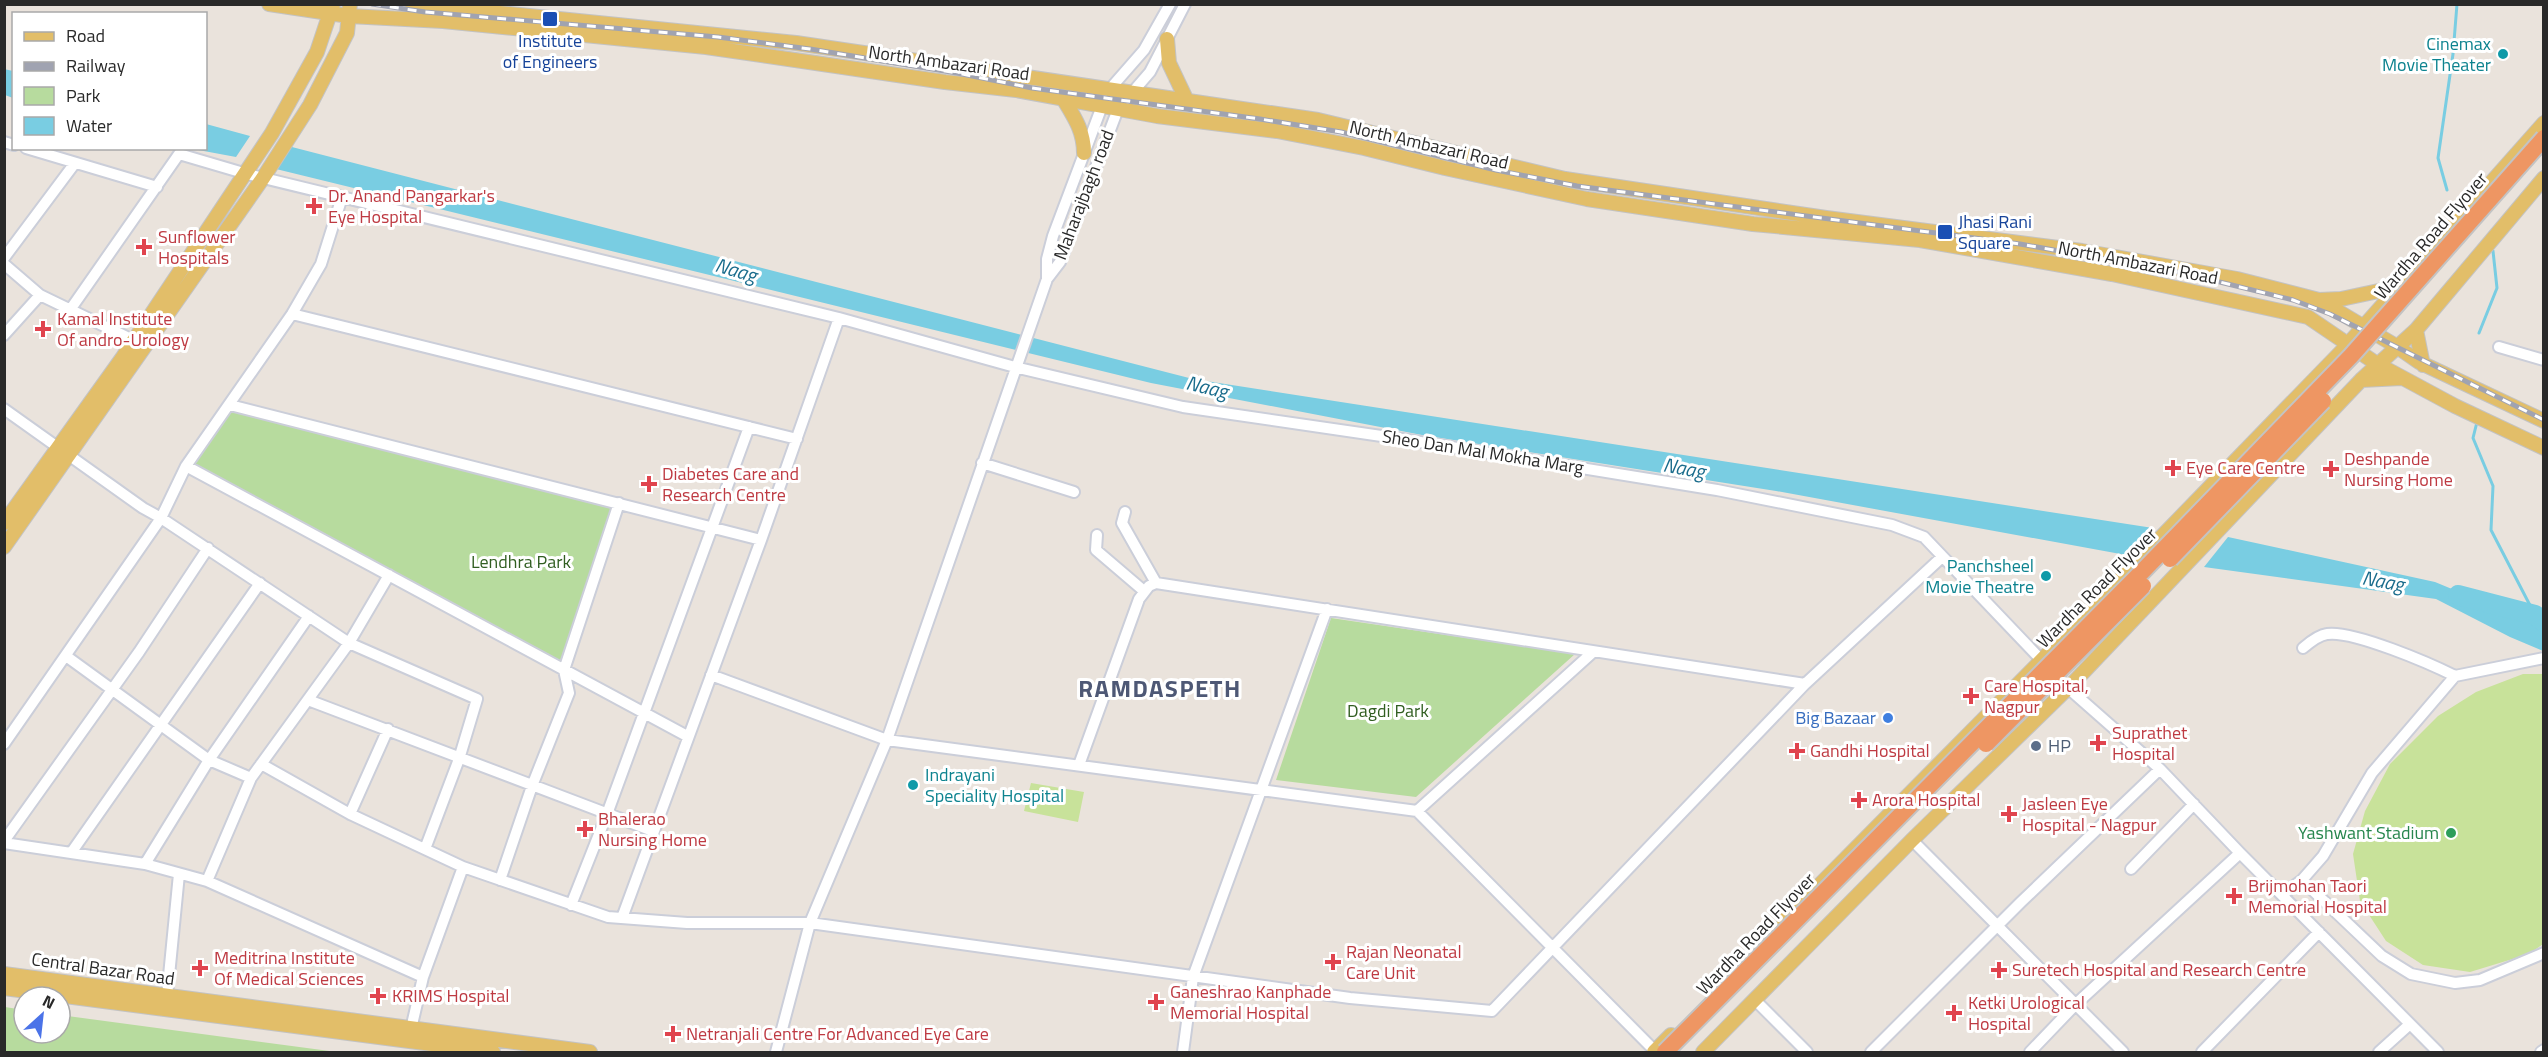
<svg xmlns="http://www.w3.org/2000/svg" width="2548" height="1057" viewBox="0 0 2548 1057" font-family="'Titillium Web',sans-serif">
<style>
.green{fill:#b7db9e}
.pitch{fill:#c8e29a}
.water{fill:#79cde2}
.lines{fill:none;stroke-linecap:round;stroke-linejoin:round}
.stream{stroke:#79cde2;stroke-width:3}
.river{stroke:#79cde2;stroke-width:20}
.minor-casing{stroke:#cbced9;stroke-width:14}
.major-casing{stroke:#c3c3c3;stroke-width:16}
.minor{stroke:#fff;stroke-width:10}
.major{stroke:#e2be69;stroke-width:14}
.rail-casing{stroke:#a0a3b1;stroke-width:5}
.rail{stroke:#fff;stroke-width:3;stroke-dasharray:9;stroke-linecap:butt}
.highway-bridge-casing{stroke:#c3c3c3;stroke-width:20;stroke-linecap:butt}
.highway-bridge{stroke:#ee9663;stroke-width:16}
.transit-dot{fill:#1a4fb4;stroke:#fff;stroke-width:2}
.culture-dot{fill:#0f9aa8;stroke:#fff;stroke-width:2}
.health-dot{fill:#e0444e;stroke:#fff;stroke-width:2}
.shop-dot{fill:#3f7fe0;stroke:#fff;stroke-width:2}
.service-dot{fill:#5c6f8a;stroke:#fff;stroke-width:2}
.leisure-dot{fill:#2e9e5b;stroke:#fff;stroke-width:2}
.labels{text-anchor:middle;stroke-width:6;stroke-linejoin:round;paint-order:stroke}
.transit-label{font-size:18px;fill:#164399;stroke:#fff}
.culture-label{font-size:18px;fill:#0d838f;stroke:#fff;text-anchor:end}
.street-label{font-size:18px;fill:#292929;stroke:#fff}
.health-label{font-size:18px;fill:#be3a42;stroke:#fff;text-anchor:start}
.park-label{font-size:18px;fill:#315e21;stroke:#fff}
.shop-label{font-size:18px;fill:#366cbe;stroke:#fff;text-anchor:end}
.service-label{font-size:18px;fill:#4e5e75;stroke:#fff;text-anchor:start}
.leisure-label{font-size:18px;fill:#27864d;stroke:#fff;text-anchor:end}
.water-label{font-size:20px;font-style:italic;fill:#1a6c8c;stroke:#fff}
.district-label{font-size:24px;font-weight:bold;letter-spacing:1.5px;fill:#4e5875;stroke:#fff}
</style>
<rect width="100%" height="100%" fill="#eae3dc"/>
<path class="green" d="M227,410L617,510L564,670L186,466Z
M1331,618L1575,654L1416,797L1276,780Z
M5,1007L24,1010V1033H60V1015L337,1052H5Z"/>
<path class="pitch" d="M2523,674H2543V944L2529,954L2470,972L2423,965L2386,941L2360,901L2353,854L2365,811L2390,764L2438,716L2476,692Z
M1031,783L1084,792L1078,822L1024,811Z"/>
<path class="water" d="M4,69L13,71V98L5,95Z
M206,124L250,136L236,157L193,149L206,148Z
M288,146L1193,379L2153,528L2126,555L1776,491L1422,435L1151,383L276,169Z
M2228,537L2435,582L2493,606L2539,615L2543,617V651L2510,637L2436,599L2204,567Z"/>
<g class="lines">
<path class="stream" d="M2447,190L2438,158L2453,54L2457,4
M2479,333L2497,288L2493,251
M2477,422L2473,438L2493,486L2491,530L2535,615"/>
<path class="river" d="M2458,595L2535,615L2544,622"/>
<defs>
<path id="minor" d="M4,142L14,145
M26,148L157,187
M4,258L75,163
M4,264L40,295
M1047,279V259L1053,236L1102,106L1109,90L1144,50L1170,4
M70,310L179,154L247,174L839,318L1015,367L1183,407L1402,439L1717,490L1892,525L1924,537L2068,688L2160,769L2240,853L2438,1052
M292,314L797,439
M4,335L40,295L133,340
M2499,347L2544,360
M230,405L761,540
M4,409L143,508L161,518L349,643L477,699L459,759L425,849
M982,463L1074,492
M186,466L687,736
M1125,512L1122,523L1156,583
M1097,535L1096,550L1144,591
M2303,648C2310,642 2319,635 2327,634C2353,630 2431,664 2455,676
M66,656L209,760L251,778
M711,675L887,740L1417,811L1593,652
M308,700L653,831
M4,744L161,518L186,466L292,314L321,264L342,197
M261,764L350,814L463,867L608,917L687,923H810L1350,998L1492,1011L1805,684L1942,557
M1079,765L1139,599L1149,586L1156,583L1805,684
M1417,811L1655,1051
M350,814L388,729
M1912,840L2123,1052
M4,841L139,652L208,548
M4,843L145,864L207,881L423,977
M71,853L260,583
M145,864L209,760L309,616
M2131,869L2194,804
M500,880L532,786L569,693L564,670L619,503
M2302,880L2382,956L2411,974L2455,983L2480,980L2544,953
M207,881L251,778L349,643L389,575
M2282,895L2302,880L2323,856L2372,773L2455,676L2544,658
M571,905L607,814L749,427
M622,918L761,540L839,318
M167,996L179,874
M1755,1000L1807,1052
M411,1029L423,977L463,867
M776,1052L810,923L887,740L1047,279L1060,262L1118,109L1150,72L1185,4
M1183,1052L1193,977L1327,609
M1871,1052L2021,902L2160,769
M2030,1052L2076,1004L2240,853
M2202,1052L2319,932
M2379,1052L2410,1024
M2541,1052L2544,1050"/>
<path id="major" d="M269,4L349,16L443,21L706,47L945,82L1016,90L1157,116L1277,131L1364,148L1445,168L1587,199L1753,224L1920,240L2112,274L2308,317L2377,364L2455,406L2544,448
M412,4L796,43L1318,120L1565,179L1826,218L2082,251L2237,279L2319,300L2396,346L2419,362L2544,421
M1167,39L1169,63L1187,101
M1064,100C1075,118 1084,132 1084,153
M2319,300L2341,299L2402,286
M2416,330L2423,365
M2361,380L2402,378
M4,523L123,357L272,133L317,52L333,4
M4,547L263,178L310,105L347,33L350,4
M1784,921L2036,666L2342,351L2544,123
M4,974L590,1052
M4,988L493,1052
M1654,1052L1671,1035
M1703,1052L1912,840L2072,684L2361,380L2416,330L2544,178"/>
</defs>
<use href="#minor" class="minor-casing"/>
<use href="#major" class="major-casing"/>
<use href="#minor" class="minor"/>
<use href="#major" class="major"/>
<defs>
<path id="rail" d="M372,4L425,12L718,37L810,49L957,73L1032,88L1260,119L1341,132L1496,170L1577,186L2020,244L2183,273L2293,300L2330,314L2544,420"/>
</defs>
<use href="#rail" class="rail-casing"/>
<use href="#rail" class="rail"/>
<defs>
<path id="highway-bridge" d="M2170,559L2323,401
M1986,744L2143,586
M1665,1052L2135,579L2351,356L2544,138"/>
</defs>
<use href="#highway-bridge" class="highway-bridge-casing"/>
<use href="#highway-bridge" class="highway-bridge"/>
</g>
<g class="transit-dot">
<rect x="542" y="11" width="16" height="16" rx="3"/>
<rect x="1937" y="224" width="16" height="16" rx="3"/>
</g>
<g class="culture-dot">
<circle cx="2503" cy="54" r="6"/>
<circle cx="2046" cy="576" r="6"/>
<circle cx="913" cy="785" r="6"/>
</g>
<g class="health-dot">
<path d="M311 197h6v6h6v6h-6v6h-6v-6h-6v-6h6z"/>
<path d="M141 238h6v6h6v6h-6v6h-6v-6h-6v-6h6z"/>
<path d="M40 320h6v6h6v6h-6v6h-6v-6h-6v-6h6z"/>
<path d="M2170 459h6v6h6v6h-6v6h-6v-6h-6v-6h6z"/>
<path d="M2328 460h6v6h6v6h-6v6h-6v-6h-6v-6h6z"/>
<path d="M646 475h6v6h6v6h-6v6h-6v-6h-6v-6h6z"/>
<path d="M1968 687h6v6h6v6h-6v6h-6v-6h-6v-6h6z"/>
<path d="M2095 734h6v6h6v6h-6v6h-6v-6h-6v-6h6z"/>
<path d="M1794 742h6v6h6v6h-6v6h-6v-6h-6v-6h6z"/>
<path d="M1856 791h6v6h6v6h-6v6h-6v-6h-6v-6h6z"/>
<path d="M2006 805h6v6h6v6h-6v6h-6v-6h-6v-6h6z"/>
<path d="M582 820h6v6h6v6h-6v6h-6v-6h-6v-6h6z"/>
<path d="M2231 887h6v6h6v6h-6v6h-6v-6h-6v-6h6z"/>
<path d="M1330 953h6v6h6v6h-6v6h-6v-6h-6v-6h6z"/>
<path d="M197 959h6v6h6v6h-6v6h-6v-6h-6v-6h6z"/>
<path d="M1996 961h6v6h6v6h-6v6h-6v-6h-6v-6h6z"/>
<path d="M375 987h6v6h6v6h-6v6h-6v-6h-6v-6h6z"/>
<path d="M1153 993h6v6h6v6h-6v6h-6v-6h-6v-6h6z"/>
<path d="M1951 1004h6v6h6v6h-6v6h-6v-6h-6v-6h6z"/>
<path d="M670 1025h6v6h6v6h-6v6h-6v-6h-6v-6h6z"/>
</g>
<circle class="shop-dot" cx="1888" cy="718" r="6"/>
<circle class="service-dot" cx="2036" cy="746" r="6"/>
<circle class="leisure-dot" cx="2451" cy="833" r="6"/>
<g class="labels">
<g class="transit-label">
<text x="550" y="47">Institute<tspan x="550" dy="21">of Engineers</tspan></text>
<text x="1958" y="228" text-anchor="start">Jhasi Rani<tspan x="1958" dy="21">Square</tspan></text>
</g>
<g class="culture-label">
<text x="2491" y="50">Cinemax<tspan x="2491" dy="21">Movie Theater</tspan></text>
<text x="2034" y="572">Panchsheel<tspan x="2034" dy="21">Movie Theatre</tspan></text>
<text x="925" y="781" text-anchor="start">Indrayani<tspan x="925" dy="21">Speciality Hospital</tspan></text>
</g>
<g class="street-label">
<text transform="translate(949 63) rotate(8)" y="6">North Ambazari Road</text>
<text transform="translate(1429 145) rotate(13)" y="6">North Ambazari Road</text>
<text transform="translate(1084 195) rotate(-69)" y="6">Maharajbagh road</text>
<text transform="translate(2431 236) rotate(-49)" y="6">Wardha Road Flyover</text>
<text transform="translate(2138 263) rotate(11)" y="6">North Ambazari Road</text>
<text transform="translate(1483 452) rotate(9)" y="6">Sheo Dan Mal Mokha Marg</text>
<text transform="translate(2097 588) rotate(-45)" y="6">Wardha Road Flyover</text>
<text transform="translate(1756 934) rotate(-46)" y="6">Wardha Road Flyover</text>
<text transform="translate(103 969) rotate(8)" y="6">Central Bazar Road</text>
</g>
<g class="health-label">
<text x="328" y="202">Dr. Anand Pangarkar's<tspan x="328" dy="21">Eye Hospital</tspan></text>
<text x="158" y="243">Sunflower<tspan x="158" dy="21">Hospitals</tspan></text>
<text x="57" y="325">Kamal Institute<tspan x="57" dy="21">Of andro-Urology</tspan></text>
<text x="2344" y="465">Deshpande<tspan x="2344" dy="21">Nursing Home</tspan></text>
<text x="2186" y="474">Eye Care Centre</text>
<text x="662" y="480">Diabetes Care and<tspan x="662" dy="21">Research Centre</tspan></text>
<text x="1984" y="692">Care Hospital,<tspan x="1984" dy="21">Nagpur</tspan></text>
<text x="2112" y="739">Suprathet<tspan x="2112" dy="21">Hospital</tspan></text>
<text x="1810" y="757">Gandhi Hospital</text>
<text x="1872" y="806">Arora Hospital</text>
<text x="2022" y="810">Jasleen Eye<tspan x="2022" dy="21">Hospital - Nagpur</tspan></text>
<text x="598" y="825">Bhalerao<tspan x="598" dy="21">Nursing Home</tspan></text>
<text x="2248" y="892">Brijmohan Taori<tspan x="2248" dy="21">Memorial Hospital</tspan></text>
<text x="1346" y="958">Rajan Neonatal<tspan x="1346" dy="21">Care Unit</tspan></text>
<text x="214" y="964">Meditrina Institute<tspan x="214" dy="21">Of Medical Sciences</tspan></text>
<text x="2012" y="976">Suretech Hospital and Research Centre</text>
<text x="1170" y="998">Ganeshrao Kanphade<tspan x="1170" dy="21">Memorial Hospital</tspan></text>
<text x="392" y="1002">KRIMS Hospital</text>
<text x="1968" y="1009">Ketki Urological<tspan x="1968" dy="21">Hospital</tspan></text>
<text x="686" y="1040">Netranjali Centre For Advanced Eye Care</text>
</g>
<g class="park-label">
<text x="521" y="568">Lendhra Park</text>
<text x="1388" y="717">Dagdi Park</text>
</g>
<g class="shop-label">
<text x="1876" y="724">Big Bazaar</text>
</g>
<g class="service-label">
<text x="2048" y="752">HP</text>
</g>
<g class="leisure-label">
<text x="2439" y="839">Yashwant Stadium</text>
</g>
<g class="water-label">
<text transform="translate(736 270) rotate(16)" y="7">Naag</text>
<text transform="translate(1207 387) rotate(13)" y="7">Naag</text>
<text transform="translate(1684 468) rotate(10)" y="7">Naag</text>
<text transform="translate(2383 581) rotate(10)" y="7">Naag</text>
</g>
<g class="district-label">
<text x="1160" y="697">RAMDASPETH</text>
</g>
</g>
<rect width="2548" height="1057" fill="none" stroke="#292929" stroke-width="12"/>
<rect x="12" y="12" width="195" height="138" fill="#ffffff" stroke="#a9a9a9" stroke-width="1.5"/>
<rect x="24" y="32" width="30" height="9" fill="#e2be69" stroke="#a9a9a9" stroke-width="1.5"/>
<text x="66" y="42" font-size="18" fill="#292929">Road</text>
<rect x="24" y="62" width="30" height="9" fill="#a0a3b1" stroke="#a9a9a9" stroke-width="1.5"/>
<text x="66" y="72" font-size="18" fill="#292929">Railway</text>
<rect x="24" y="87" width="30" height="18" fill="#b7db9e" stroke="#a9a9a9" stroke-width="1.5"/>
<text x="66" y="102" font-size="18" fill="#292929">Park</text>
<rect x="24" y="117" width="30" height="18" fill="#79cde2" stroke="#a9a9a9" stroke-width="1.5"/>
<text x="66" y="132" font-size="18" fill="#292929">Water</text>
<g transform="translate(42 1015) rotate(27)"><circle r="28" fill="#ffffff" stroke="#a9a9a9" stroke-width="1.5"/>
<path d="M0-4.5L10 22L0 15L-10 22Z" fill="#4b73e8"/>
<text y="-9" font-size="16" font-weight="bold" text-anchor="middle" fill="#292929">N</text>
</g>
</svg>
